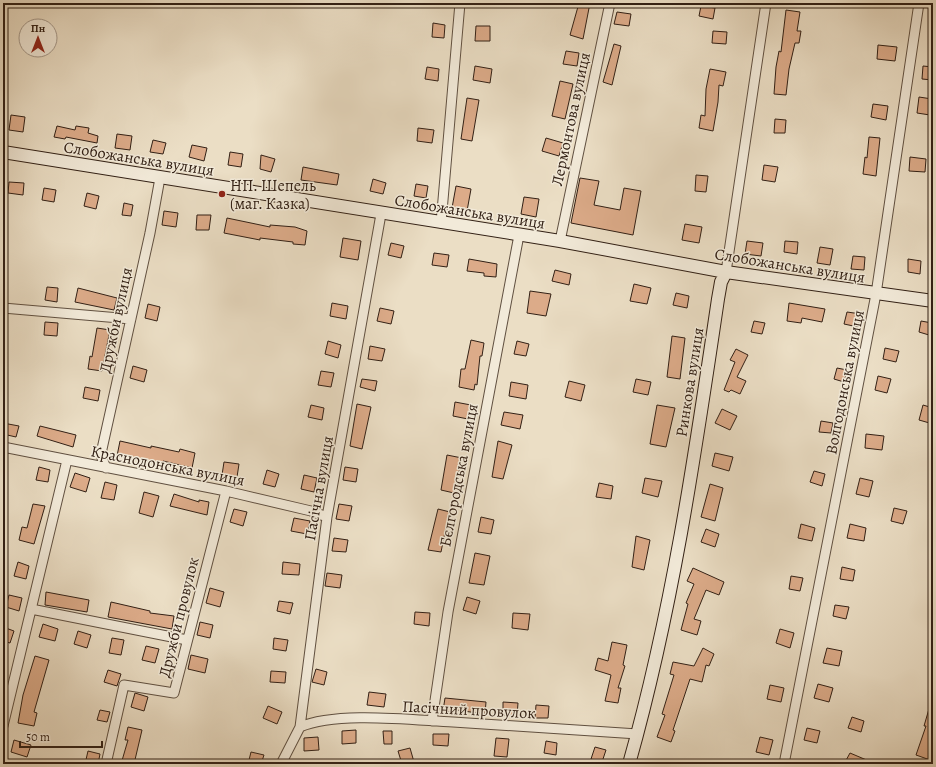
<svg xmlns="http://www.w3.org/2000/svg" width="936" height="767" viewBox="0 0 936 767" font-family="Alegreya,serif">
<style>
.building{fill:#dcab89;stroke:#322015}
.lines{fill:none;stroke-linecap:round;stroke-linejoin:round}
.street-casing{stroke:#605041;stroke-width:11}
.secondary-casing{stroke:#322015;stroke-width:14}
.street{stroke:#f2ead9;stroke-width:9}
.secondary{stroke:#f2ead9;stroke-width:12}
.poi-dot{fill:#8f2418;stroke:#f2ead9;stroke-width:1.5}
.labels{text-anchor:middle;stroke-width:3;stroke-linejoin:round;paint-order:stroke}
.street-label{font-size:16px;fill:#322015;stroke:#f2ead9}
.poi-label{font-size:16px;fill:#322015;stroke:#f2ead9;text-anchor:start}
</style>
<rect width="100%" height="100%" fill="#ebdec5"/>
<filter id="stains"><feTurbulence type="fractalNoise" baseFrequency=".005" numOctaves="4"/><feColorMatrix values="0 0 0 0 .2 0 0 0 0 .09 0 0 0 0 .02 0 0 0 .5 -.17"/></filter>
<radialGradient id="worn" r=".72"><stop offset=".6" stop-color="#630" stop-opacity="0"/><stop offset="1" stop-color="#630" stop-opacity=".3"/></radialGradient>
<path class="building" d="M579,3H590L583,39L570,35Z
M701,6L715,8L713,19L699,16Z
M786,10L800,12L797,31H801L799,43H795L789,69L786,95L774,94L776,67L779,51L781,52Z
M617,12L631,14L629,26L614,24Z
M433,23L445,25L444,38L432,37Z
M476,26H490V41H475Z
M713,31L727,32L726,44L712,43Z
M614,44L621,46L612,85L603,82Z
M878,45L897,47L895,61L877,59Z
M566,51L579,53L577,66L563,64Z
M475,66L492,69L490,83L473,80Z
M923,66L933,67V80L922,79Z
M427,67L439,69L438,81L425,79Z
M710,69L726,72L723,86L719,85L718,102L713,131L699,128L701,115L705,116L706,89Z
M560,81L573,84L565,119L552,116Z
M919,97L932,99L930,115L917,113Z
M467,98L479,100L472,141L461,139Z
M873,104L888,106L886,120L871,117Z
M11,115L25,117L23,132L9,130Z
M775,119L786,120L785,133H774Z
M57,126L75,130L76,126L89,128L88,133L98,136L97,143L66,137L65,139L54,137Z
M418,128L434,130L432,143L417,141Z
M117,134L132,136L130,150L115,148Z
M869,137L880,138L876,176L863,174L865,157L867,158Z
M546,138L563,143L559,156L542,151Z
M153,140L166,143L163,154L150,152Z
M192,145L207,148L204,161L189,157Z
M230,152L243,154L241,167L228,165Z
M261,155L275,159L271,172L260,169Z
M910,157L926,159L925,172L909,171Z
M764,165L778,167L775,182L762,180Z
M303,167L339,174L337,185L301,180Z
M696,175L708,176L706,192L695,191Z
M580,178L599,181L594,205L620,210L624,188L641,191L633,235L571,223Z
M373,179L386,183L383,194L370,191Z
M9,182L24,183L23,195L8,193Z
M416,184L428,186L426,198L414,196Z
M456,186L471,189L467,211L452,208Z
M44,188L56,190L54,202L42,200Z
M87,193L99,196L96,209L84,206Z
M524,197L539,199L536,217L521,214Z
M124,203L133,205L131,216L122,215Z
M164,211L178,213L176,227L162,225Z
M197,215H211L209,230H196Z
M227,218L270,227V225L295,227L307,231L305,245L293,244V242L260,238V240L224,233Z
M685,224L702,227L699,243L682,240Z
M343,238L361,241L358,260L340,257Z
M747,241L763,243L761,256L745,254Z
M785,241L798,242L797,254L784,252Z
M391,243L404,246L401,258L388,255Z
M820,247L833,249L830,265L817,263Z
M434,253L449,255L447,267L432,265Z
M853,256L865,257L864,270L851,269Z
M469,259L497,264L496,277L484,276V273L467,271Z
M908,259L921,261L920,274L908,272Z
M555,270L571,274L569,285L552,281Z
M634,284L651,288L647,304L630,301Z
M47,287L58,288L57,302L45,300Z
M78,288L117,298L114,310L75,302Z
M530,291L551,294L546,316L527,313Z
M676,293L689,296L687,308L673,305Z
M332,303L348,306L346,319L330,316Z
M789,303L825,309L822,322L802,318L801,323L787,321Z
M148,304L160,307L157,321L145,318Z
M380,308L394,311L391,324L377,321Z
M847,312L861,314L858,327L844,324Z
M754,321L765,323L762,334L751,332Z
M921,321L932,323L929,335L919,332Z
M45,322L58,323L57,336L44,335Z
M97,328L110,330L102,371L88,369L90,356L92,357Z
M672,336L685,338L680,379L667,377Z
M471,340L484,343L482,356H480L477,385L475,384L474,390L459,387L461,369H465Z
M328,341L341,345L338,358L325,354Z
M517,341L529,344L526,356L514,354Z
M370,346L385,349L382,361L368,359Z
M885,348L899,351L896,362L883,359Z
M736,349L748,355L737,377L746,381L740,394L731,390L729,392L724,390L735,362L730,360Z
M133,366L147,370L144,382L130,378Z
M837,368L847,370L844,382L834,379Z
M321,371L334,373L331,387L318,385Z
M878,376L891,379L887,393L875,390Z
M362,379L377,381L375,391L360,387Z
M636,379L651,382L648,395L633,392Z
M569,381L585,385L581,401L565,397Z
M511,382L528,385L526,399L509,396Z
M85,387L100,390L98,401L83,398Z
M455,402L471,405L468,419L453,416Z
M357,404L371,407L362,449L350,446Z
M311,405L324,408L322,420L308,417Z
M657,405L675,408L666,447L650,444Z
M923,405L933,408V424L919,420Z
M722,409L737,416L730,430L715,423Z
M504,412L523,415L520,429L501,425Z
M821,421L833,423L831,433L819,432Z
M3,423L19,426L16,437L3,434Z
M40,426L76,435L73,447L37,436Z
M866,434L884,436L882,450L865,448Z
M120,441L151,448V446L179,452L180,449L195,453L192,468L163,461L162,464L117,456Z
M498,441L512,445L503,479L492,477Z
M715,453L733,457L729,471L712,466Z
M447,455L462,458L454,493L441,490Z
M224,462L239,464L237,477L222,475Z
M39,467L50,470L48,482L36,480Z
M345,467L358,469L356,482L343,480Z
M267,470L279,474L275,487L263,484Z
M814,471L825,474L822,486L810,482Z
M75,473L90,478L86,492L70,487Z
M304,475L317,478L314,492L301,489Z
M645,478L662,481L658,497L642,493Z
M860,478L873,481L869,497L856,494Z
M105,482L117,485L114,500L101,498Z
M599,483L613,486L611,499L596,497Z
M710,484L723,488L715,521L701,517Z
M144,492L159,496L153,517L139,513Z
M174,494L199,502V500L209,502L207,515L170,506Z
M33,504L45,506L34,544L19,540L22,527L27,528Z
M339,504L352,506L349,521L336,519Z
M894,508L907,511L903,524L891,521Z
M234,509L247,512L243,526L230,522Z
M438,509L450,512L447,527H446L441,552L428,550Z
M481,517L494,520L491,534L478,532Z
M294,518L310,521L307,534L291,531Z
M801,524L815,528L812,541L798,538Z
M850,524L866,528L864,541L847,538Z
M706,529L719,534L715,547L701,542Z
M636,536L650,540L644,570L632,567Z
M334,538L348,540L346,552L332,551Z
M475,553L490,556L484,585L469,583Z
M18,562L29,566L26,579L14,576Z
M283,562L300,564L299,575L282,574Z
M842,567L855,570L853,581L840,579Z
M693,568L724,582L719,595L706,590L694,619L701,621L697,635L681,630L688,604L686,603L694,584L687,581Z
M327,573L342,575L340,588L325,586Z
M791,576L803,578L800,591L789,589Z
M210,588L224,592L220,607L206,603Z
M46,592L89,600L87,612L45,605Z
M9,595L22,598L19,611L6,607Z
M467,597L480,601L476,614L463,610Z
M279,601L293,603L290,614L277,611Z
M111,602L150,611V613L174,616L172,629L108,617Z
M835,605L849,607L846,619L833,616Z
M415,612L430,613L429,626L414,624Z
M513,613L530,614L528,630L512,628Z
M200,622L213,625L210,638L197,635Z
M43,624L58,629L55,641L39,637Z
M3,627L14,631L10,643L3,641Z
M780,629L794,633L790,648L776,643Z
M78,631L91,635L87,648L74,644Z
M112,638L124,640L121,655L109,653Z
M274,638L288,640L286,651L273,649Z
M612,642L627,645L623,665L625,666L618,688H621L618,703L605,701L611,675L595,670L598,658L608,661Z
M146,646L159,649L155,663L142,660Z
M703,648L714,654L709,666L706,665L702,682L690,679L673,730L675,731L671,742L657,737L665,715L662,714L674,675L670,674L673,662L694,666Z
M827,648L842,651L839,666L823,663Z
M191,655L208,659L205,673L188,669Z
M35,656L49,660L34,712L37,713L34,726L18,723L23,695Z
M316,669L327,672L324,685L312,682Z
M108,670L121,674L117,686L104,682Z
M271,671L286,672L285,683L270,682Z
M818,684L833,688L829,702L814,698Z
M770,685L784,688L781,702L767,699Z
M369,692L386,694L384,707L367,705Z
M135,693L148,697L144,711L131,707Z
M445,698L486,702L485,714L456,710V713L443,711Z
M503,702L518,703L517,716L503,715Z
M931,702H933V761L916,755L926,726H924Z
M536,705L549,706L548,718H535Z
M268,706L282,712L277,724L263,718Z
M100,710L110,712L107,722L97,720Z
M852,717L864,721L861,732L848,728Z
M128,727L142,730L134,764H121L128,740H125Z
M807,728L820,731L817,743L804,740Z
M356,730V743L342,744V731Z
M383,731H392V744H384Z
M433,734H449L448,746L433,745Z
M318,737L319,750L304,751V738Z
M760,737L773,740L769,755L756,752Z
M496,738L509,739L507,757L494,756Z
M14,740L31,745L27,757L11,752Z
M546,741L557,743L556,755L544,753Z
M595,747L606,750L602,762L591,759Z
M410,748L414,762L402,764L398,751Z
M88,751L100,754L98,764H85Z
M251,752L264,755L261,764H248Z
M850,753L876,764H844Z"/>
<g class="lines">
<defs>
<path id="street" d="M441,223L460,3
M560,241L610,3
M726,272L766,3
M3,308L131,319
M3,447L226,491L311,511L327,517
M106,468L102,458V449L150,233L160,178
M31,609L187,640
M432,721L448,612L519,235
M3,726L67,460
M300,727C336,711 412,720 453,722C514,726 576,730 638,734
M106,764L124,685L174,693L226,491
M281,764L300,727L327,517L381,214
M784,764L876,294L919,3"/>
<path id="secondary" d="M3,152L560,241L726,272L933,301
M629,764C672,612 695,455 718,299L721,282L726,272"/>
</defs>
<use href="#street" class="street-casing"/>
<use href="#secondary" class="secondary-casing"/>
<use href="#street" class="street"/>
<use href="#secondary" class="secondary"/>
</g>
<circle class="poi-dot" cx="222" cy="194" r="4"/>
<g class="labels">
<g class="street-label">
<text transform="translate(570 119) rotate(-78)" y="6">Лермонтова вулиця</text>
<text transform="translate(139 158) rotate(9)" y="6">Слобожанська вулиця</text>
<text transform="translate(470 211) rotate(9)" y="6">Слобожанська вулиця</text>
<text transform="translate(790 265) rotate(9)" y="6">Слобожанська вулиця</text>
<text transform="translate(115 320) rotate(-78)" y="6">Дружби вулиця</text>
<text transform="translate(689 382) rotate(-81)" y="6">Ринкова вулиця</text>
<text transform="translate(844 382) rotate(-79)" y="6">Волгодонська вулиця</text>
<text transform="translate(168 465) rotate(11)" y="6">Краснодонська вулиця</text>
<text transform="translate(458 475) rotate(-79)" y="6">Бєлгородська вулиця</text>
<text transform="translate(318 488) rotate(-80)" y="6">Пасічна вулиця</text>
<text transform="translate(178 617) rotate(-76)" y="6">Дружби провулок</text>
<text transform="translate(469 709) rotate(3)" y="6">Пасічний провулок</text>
</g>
<g class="poi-label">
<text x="230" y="191">НП. Шепель<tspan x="230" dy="18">(маг. Казка)</tspan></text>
</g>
</g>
<rect width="936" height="767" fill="none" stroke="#ebdec5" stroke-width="16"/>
<rect x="4" y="4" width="928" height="759" fill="none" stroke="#322015" stroke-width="2"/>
<rect x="8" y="8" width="920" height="751" fill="none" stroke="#322015"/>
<g transform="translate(38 38)"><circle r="19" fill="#f2ead9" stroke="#a5998b"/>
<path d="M0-3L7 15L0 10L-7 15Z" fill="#8f2418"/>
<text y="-6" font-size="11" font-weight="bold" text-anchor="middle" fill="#322015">Пн</text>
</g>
<path d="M20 741v6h82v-6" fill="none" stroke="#322015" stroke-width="2"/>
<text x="26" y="741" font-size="12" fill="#322015" stroke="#f2ead9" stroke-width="3" paint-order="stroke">50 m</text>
<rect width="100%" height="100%" filter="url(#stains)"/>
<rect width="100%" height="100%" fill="url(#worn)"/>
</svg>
